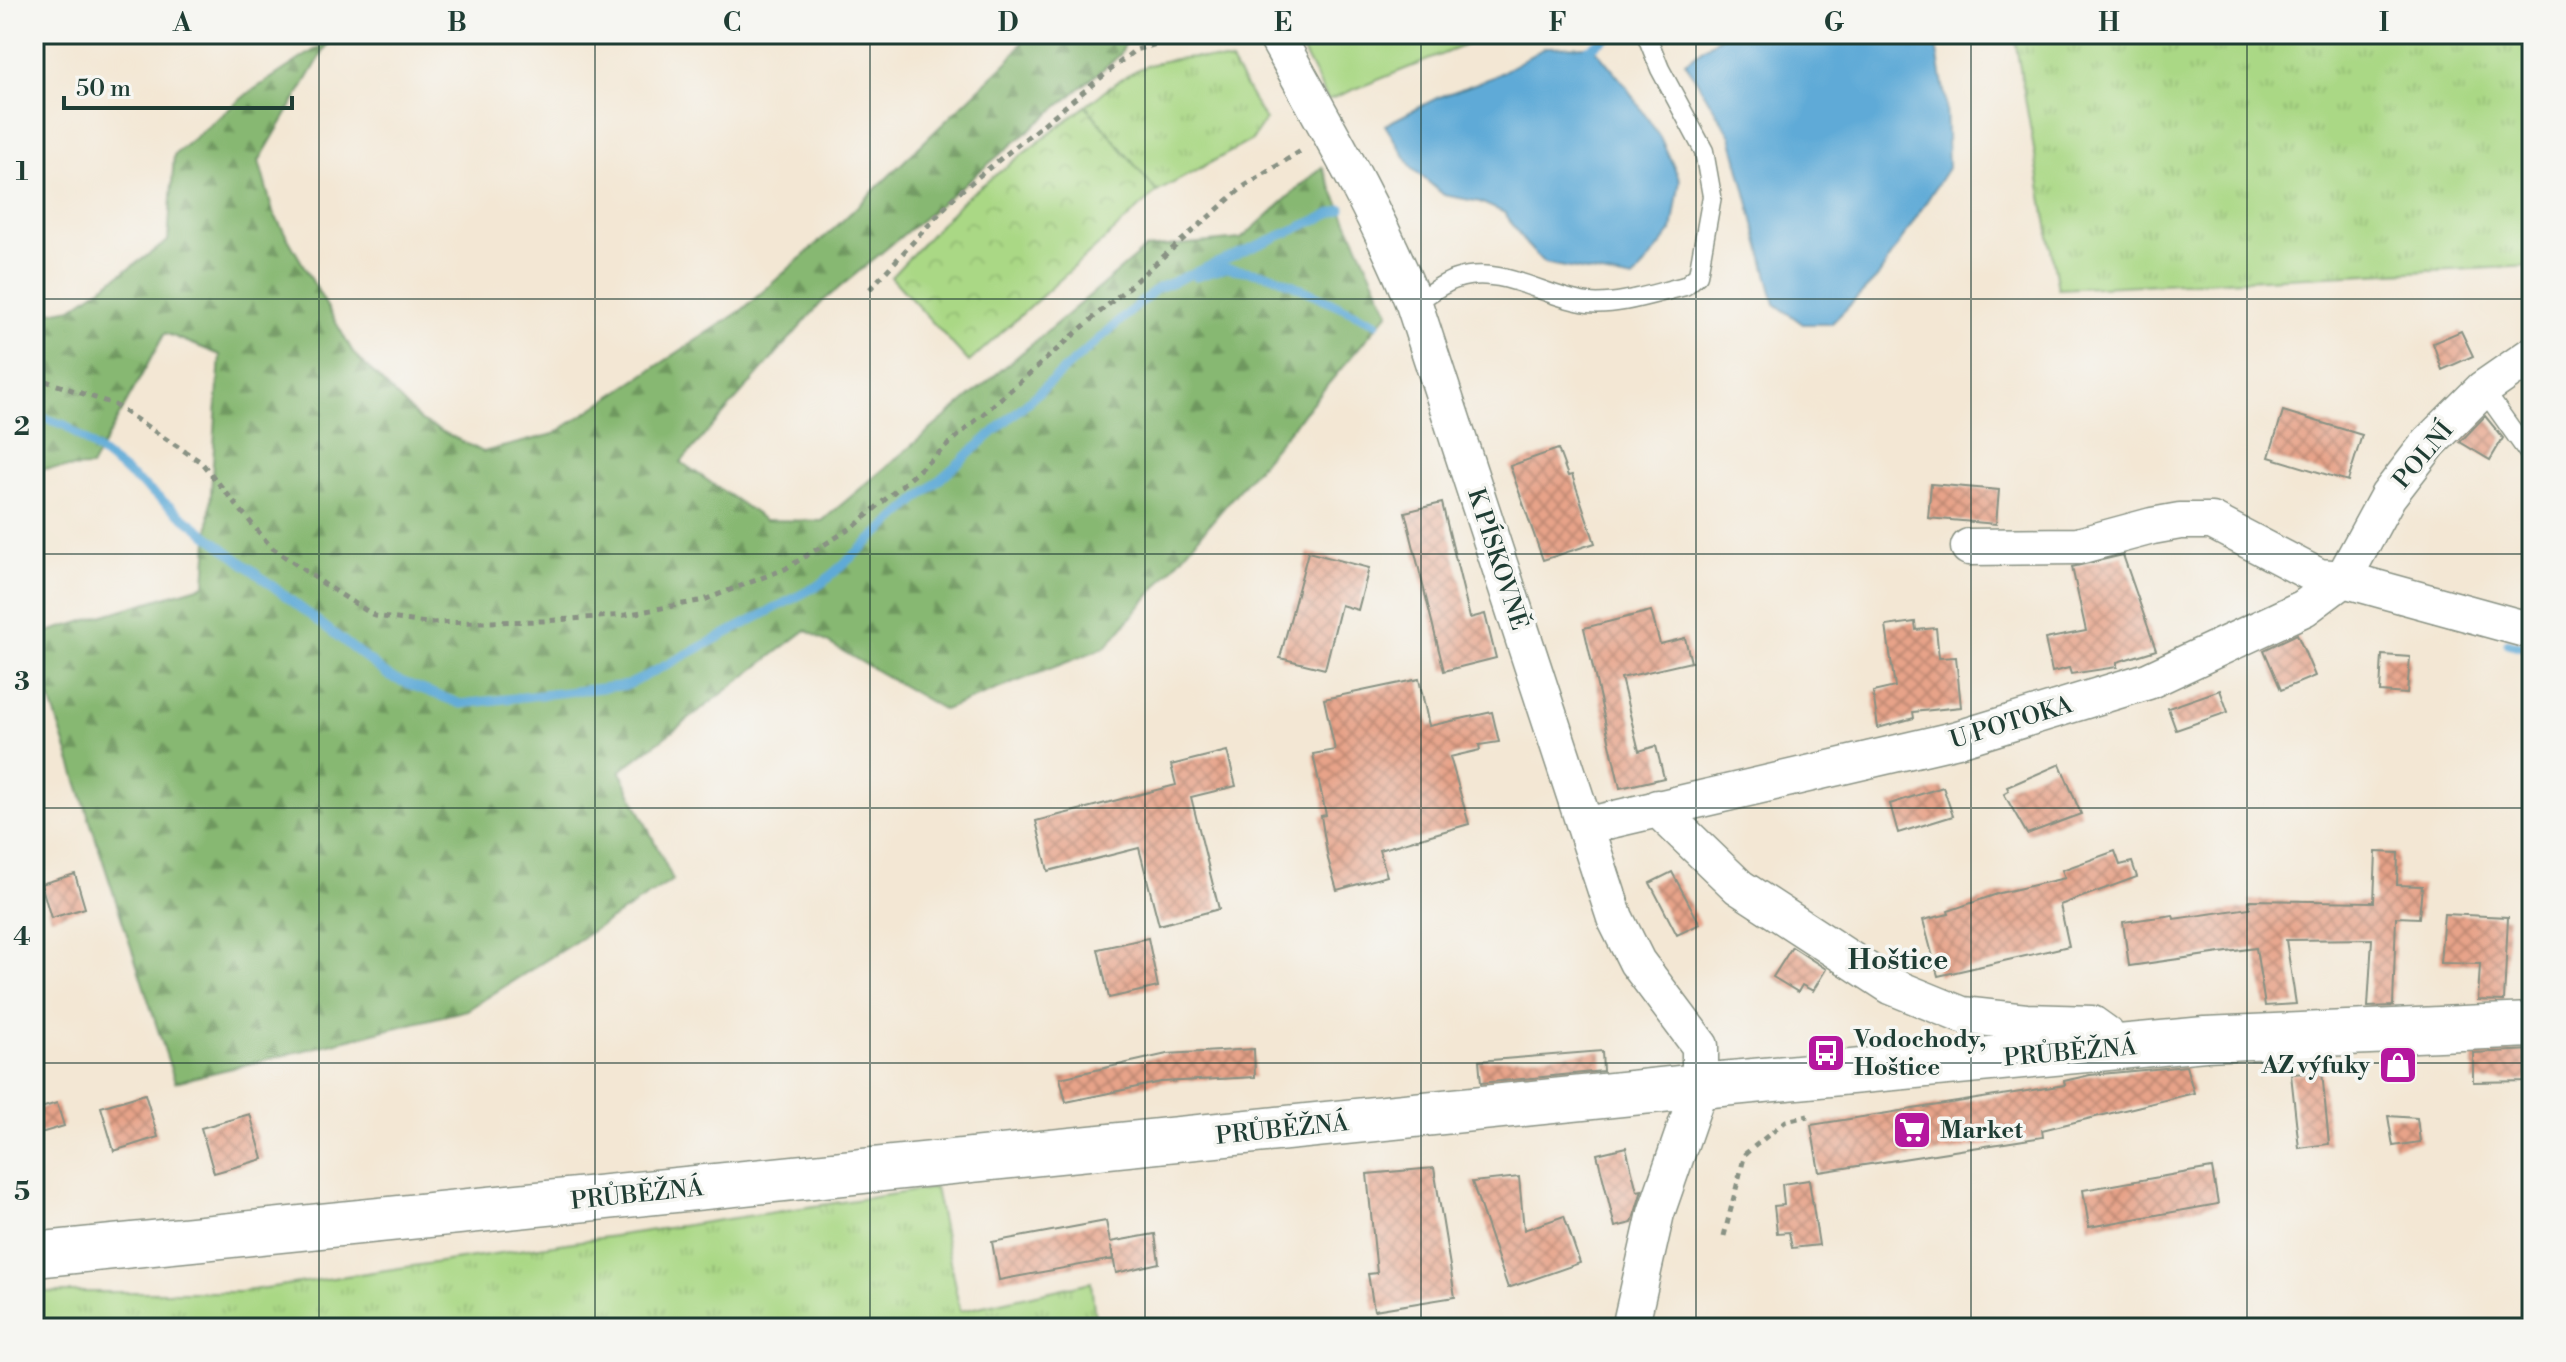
<svg xmlns="http://www.w3.org/2000/svg" width="2566" height="1362" viewBox="0 0 2566 1362" font-family="'Libre Bodoni',serif">
<style>
.grass{fill:url(#grass-tufts);stroke:#648a5c;stroke-width:2}
.forest{fill:url(#forest-firs);stroke:#537a53;stroke-width:2}
.park{fill:url(#park-crowns);stroke:#648a5c;stroke-width:2}
.garden{fill:#aad885;stroke:#648a5c;stroke-width:2}
.water{fill:#5faad7;stroke:#3f7486;stroke-width:2}
.lines{fill:none;stroke-linecap:round;stroke-linejoin:round}
.stream{stroke:#5faad7;stroke-width:9}
.building{fill:url(#building-cross-hatch)}
.service-casing{stroke:#899284;stroke-width:21}
.minor-casing{stroke:#899284;stroke-width:39}
.tertiary-casing{stroke:#899284;stroke-width:47}
.path{stroke:#899284;stroke-width:5;stroke-dasharray:6 6;stroke-linecap:butt}
.service{stroke:#fff;stroke-width:18}
.minor{stroke:#fff;stroke-width:36}
.tertiary{stroke:#fff;stroke-width:44}
.grid{fill:none;stroke:#1f3d34;stroke-width:2;stroke-opacity:0.55}
.labels{text-anchor:middle;stroke-width:7;stroke-linejoin:round;paint-order:stroke}
.street-label{font-size:24px;fill:#1f3d34;stroke:#f6f6f2}
.poi-label{font-size:24px;font-weight:bold;fill:#1f3d34;stroke:#f6f6f2;text-anchor:start}
.quarter-label{font-size:28px;font-weight:bold;fill:#1f3d34;stroke:#f6f6f2}
.neatline{fill:none;stroke:#1f3d34;stroke-width:3}
.grid-label{font-size:26px;text-anchor:middle;font-weight:bold;fill:#1f3d34}
</style>
<defs>
<pattern id="grass-tufts" width="24" height="20" patternUnits="userSpaceOnUse" patternTransform="scale(2)"><rect width="24" height="20" fill="#aad885"/><path d="M3 7l-1-3M5 7V3M7 7l1-3M15 17l-1-3M17 17v-4M19 17l1-3" fill="none" stroke="#92ba73"/></pattern>
<pattern id="forest-firs" width="22" height="20" patternUnits="userSpaceOnUse" patternTransform="scale(2)"><rect width="22" height="20" fill="#87b872"/><path d="M5 1l3.5 6h-7zM16 11l3.5 6h-7z" fill="#6e975e"/></pattern>
<pattern id="park-crowns" width="20" height="18" patternUnits="userSpaceOnUse" patternTransform="scale(2)"><rect width="20" height="18" fill="#aad885"/><path d="M2 6a3 3 0 1 1 6 0M12 15a3 3 0 1 1 6 0" fill="none" stroke="#92ba73"/></pattern>
<pattern id="building-cross-hatch" width="8" height="8" patternUnits="userSpaceOnUse" patternTransform="scale(2)"><rect width="8" height="8" fill="#e7a389"/><path d="M0 0l8 8M0 8l8-8" fill="none" stroke="#bb8671"/></pattern>
</defs>
<rect width="100%" height="100%" fill="#f6f6f2"/>
<filter id="ink" filterUnits="userSpaceOnUse"><feTurbulence type="fractalNoise" baseFrequency=".0125" numOctaves="2"/><feDisplacementMap in="SourceGraphic" scale="16" xChannelSelector="R" yChannelSelector="G"/><feConvolveMatrix kernelMatrix="1 2 1 2 8 2 1 2 1" color-interpolation-filters="sRGB"/></filter>
<filter id="wash" filterUnits="userSpaceOnUse"><feTurbulence type="fractalNoise" baseFrequency=".006" numOctaves="4" result="noise"/><feDisplacementMap in="SourceGraphic" scale="32" xChannelSelector="R" yChannelSelector="G"/><feGaussianBlur stdDeviation="1.8" result="paint"/><feColorMatrix in="noise" values="0 0 0 0 0 0 0 0 0 0 0 0 0 0 0 0 0 1.4 0 .05"/><feComposite in="paint" operator="in"/></filter>
<g filter="url(#wash)">
<rect width="100%" height="100%" fill="#f3e7d4"/>
<path class="grass" d="M2014,34H2532V266L2058,289Z
M1196,57L1231,62L1265,120L1252,140L1157,192L1086,106C1126,74 1142,60 1196,57Z
M935,1188L960,1311L1091,1282L1096,1328H34V1292H239Z"/>
<path class="forest" d="M1028,34H1129L1120,55L822,302L681,462L765,520L822,521L1146,248L1241,239L1322,167L1389,312L1106,647L944,710L806,630L620,771L673,880L467,1010L175,1082L34,649V636L205,585L220,355L165,333L91,467L34,469V315L72,308L168,241L174,155L247,94L331,39L259,161L273,212L354,354L421,421L483,452L554,434L742,310L837,226L1011,58Z"/>
<path class="park" d="M1086,106L1157,192L969,362L891,277L964,199Z"/>
<path class="garden" d="M1294,34H1475L1478,40L1328,100Z"/>
<path class="water" d="M1724,34H1934L1946,102L1948,168L1877,278L1831,324H1803L1775,304L1731,136L1685,62Z
M1593,46L1625,85L1660,137L1680,180L1672,231L1633,280L1544,263L1526,244L1505,213L1480,202L1444,195L1413,169L1385,125L1437,98L1493,77L1546,47Z"/>
<g class="lines">
<path class="stream" d="M1584,52L1612,34
M1196,277L1226,268L1272,275L1376,323
M34,415L65,425L390,677L461,704L628,685L821,584L1156,289L1342,209
M2508,643L2532,650"/>
</g>
<g id="blocks">
<path class="building" d="M2461,331L2473,356L2442,370L2433,343Z
M2283,411L2362,435L2348,481L2269,457Z
M2485,416L2503,438L2490,460L2460,442Z
M1558,449L1568,476L1572,475L1595,543L1543,560L1510,466Z
M1931,484L1999,490L1996,524L1928,518Z
M1442,503L1470,618L1485,614L1496,658L1444,671L1405,512Z
M1308,552L1369,568L1358,610L1341,605L1325,669L1280,658Z
M2123,555L2156,650L2117,662V667L2071,674L2069,668L2052,672L2045,639L2086,631L2072,567Z
M1651,611L1660,644L1685,638L1691,662L1621,678L1639,751L1656,746L1664,778L1620,788L1584,628Z
M1915,622L1916,630L1936,628L1939,658L1956,657L1961,707L1913,712L1914,718L1878,728L1873,692L1895,687L1886,626Z
M2297,634L2315,676L2281,690L2264,650Z
M2382,655L2410,657L2407,694L2380,692Z
M1419,679L1429,726L1492,712L1499,742L1479,745L1480,750L1450,757L1469,824L1379,850L1387,876L1337,890L1328,859L1321,816L1326,815L1313,754L1335,750L1324,699Z
M2220,690L2228,712L2176,730L2168,708Z
M1227,751L1236,786L1191,797L1219,909L1159,925L1139,848L1048,871L1036,821L1176,785L1171,765Z
M2060,764L2081,814L2027,834L2004,794L2009,791L2007,787Z
M1943,787L1953,816L1898,833L1890,804Z
M2115,851L2120,865L2132,862L2137,877L2060,905L2069,946L1938,976L1923,920L1949,914L1948,911L2000,893L2065,878L2062,870Z
M2376,852L2398,853L2397,885L2422,886L2419,918L2396,917L2393,1006L2368,1007L2372,939L2286,940L2296,1004L2265,1006L2256,948L2129,966L2123,922L2173,915L2174,919L2250,908L2249,900L2374,902Z
M1672,872L1700,924L1677,935L1650,883Z
M75,874L85,908L51,918L41,884Z
M2444,914L2508,917L2504,1001L2478,1000L2480,964L2440,963Z
M1148,938L1158,987L1109,998L1098,949Z
M1792,947L1826,969L1813,991L1802,985L1798,992L1773,977Z
M1254,1049L1255,1077L1161,1082L1066,1102L1060,1078L1167,1054Z
M2532,1050V1081L2473,1082V1053Z
M1602,1051L1603,1071L1481,1083L1479,1061Z
M2186,1066L2194,1093L2042,1130L2043,1137L1819,1172L1811,1125L2065,1085L2064,1081L2090,1075Z
M2322,1072L2329,1144L2299,1148L2291,1074Z
M145,1094L158,1137L114,1151L101,1107Z
M57,1103L64,1126L34,1135V1110Z
M250,1114L263,1159L214,1173L201,1128Z
M2388,1116L2417,1118L2420,1142L2393,1146Z
M1626,1147L1637,1191L1642,1190L1632,1223L1615,1227L1597,1154Z
M1434,1168L1455,1297L1374,1310L1368,1274L1377,1273L1367,1174Z
M2212,1168L2218,1204L2089,1227L2083,1190Z
M1519,1177L1524,1230L1564,1216L1580,1263L1508,1288L1472,1182Z
M1809,1180L1819,1245L1792,1248L1789,1232L1777,1233L1774,1206L1784,1205L1782,1184Z
M1106,1221L1110,1242L1155,1234L1159,1263L1116,1273L1111,1246L1113,1259L999,1280L992,1242Z"/>
</g>
</g>
<g filter="url(#ink)">
<use href="#blocks" fill-opacity="0" stroke="#899284" stroke-width="2"/>
<g class="lines">
<defs>
<path id="service" d="M1414,304C1427,295 1441,284 1456,279C1502,264 1545,298 1588,303C1619,306 1655,293 1685,286L1698,275L1712,196L1704,151L1660,69L1646,34
M2483,389L2532,458"/>
<path id="minor" d="M1275,34C1324,122 1376,210 1414,304L1615,918L1637,962L1700,1046V1086L1656,1213L1630,1328
M1969,547L2078,546L2152,526L2180,521H2212L2319,577L2343,579L2532,631
M1657,808L1739,887L1891,986L1962,1015L2026,1022L2092,1024L2106,1034L2113,1048
M1585,826L1958,739L2148,681L2304,608L2343,579L2388,496L2429,443L2483,389L2532,355"/>
<path id="tertiary" d="M34,1255L1700,1086L2205,1039L2532,1025"/>
</defs>
<use href="#service" class="service-casing"/>
<use href="#minor" class="minor-casing"/>
<use href="#tertiary" class="tertiary-casing"/>
<path class="path" d="M870,289L957,194L1135,50L1193,34
M34,377L113,404L201,462L271,547L324,584L375,616L426,623L543,621L625,615L704,600L785,569L856,525L1243,187L1304,149
M1724,1236L1745,1154L1786,1121L1808,1116"/>
<use href="#service" class="service"/>
<use href="#minor" class="minor"/>
<use href="#tertiary" class="tertiary"/>
</g>
</g>
<path class="grid" d="M319,34V1328M595,34V1328M870,34V1328M1145,34V1328M1421,34V1328M1696,34V1328M1971,34V1328M2247,34V1328M34,299H2532M34,554H2532M34,808H2532M34,1063H2532"/>
<defs>
<symbol id="bus-square" viewBox="-11 -11 22 22"><rect x="-9" y="-9" width="18" height="18" rx="4" fill="#b5179e" stroke="#f6f6f2"/><path d="M-5-6H5V4H4V6H2V4H-2V6H-4V4H-5ZM-3.5-4V0h7V-4ZM-3.5 1.2v1.5H-2V1.2ZM2 1.2v1.5H3.5V1.2Z" fill="#fff"/></symbol>
<symbol id="shop-square" viewBox="-11 -11 22 22"><rect x="-9" y="-9" width="18" height="18" rx="4" fill="#b5179e" stroke="#f6f6f2"/><path d="M-5-2.5h2.3a2.7 3.5 0 0 1 5.4 0H5L5.5 6h-11ZM-1.5-2.5h3a1.5 2.3 0 0 0-3 0Z" fill="#fff"/></symbol>
<symbol id="supermarket-square" viewBox="-11 -11 22 22"><rect x="-9" y="-9" width="18" height="18" rx="4" fill="#b5179e" stroke="#f6f6f2"/><path d="M-6-5.5h2.5l.6 2H6L4.5 2H-2.5L-4.4-4H-6ZM-1.5 3.2a1.3 1.3 0 1 0 .1 0ZM3 3.2a1.3 1.3 0 1 0 .1 0Z" fill="#fff"/></symbol>
</defs>
<g fill-rule="evenodd">
<use href="#bus-square" x="1804" y="1031" width="44" height="44"/>
<use href="#shop-square" x="2376" y="1043" width="44" height="44"/>
<use href="#supermarket-square" x="1890" y="1108" width="44" height="44"/>
</g>
<g class="labels">
<g class="street-label">
<text transform="translate(2423 455) rotate(-50)" y="8">POLNÍ</text>
<text transform="translate(1498 559) rotate(72)" y="8">K PÍSKOVNĚ</text>
<text transform="translate(2011 722) rotate(-17)" y="8">U POTOKA</text>
<text transform="translate(2070 1052) rotate(-5)" y="8">PRŮBĚŽNÁ</text>
<text transform="translate(1282 1129) rotate(-6)" y="8">PRŮBĚŽNÁ</text>
<text transform="translate(637 1194) rotate(-6)" y="8">PRŮBĚŽNÁ</text>
</g>
<g class="poi-label">
<text x="1854" y="1047">Vodochody,<tspan x="1854" dy="28">Hoštice</tspan></text>
<text x="2370" y="1073" text-anchor="end">AZ výfuky</text>
<text x="1940" y="1138">Market</text>
</g>
<g class="quarter-label">
<text x="1898" y="969">Hoštice</text>
</g>
</g>
<rect width="2566" height="1362" fill="none" stroke="#f6f6f2" stroke-width="88"/>
<path d="M64 96v12h228v-12" fill="none" stroke="#1f3d34" stroke-width="4"/>
<text x="76" y="96" font-size="24" fill="#1f3d34" stroke="#f6f6f2" stroke-width="6" paint-order="stroke">50 m</text>
<rect x="44" y="44" width="2478" height="1274" class="neatline"/>
<g class="grid-label">
<text x="182" y="31">A</text>
<text x="457" y="31">B</text>
<text x="732" y="31">C</text>
<text x="1008" y="31">D</text>
<text x="1283" y="31">E</text>
<text x="1558" y="31">F</text>
<text x="1834" y="31">G</text>
<text x="2109" y="31">H</text>
<text x="2384" y="31">I</text>
<text x="22" y="180">1</text>
<text x="22" y="435">2</text>
<text x="22" y="690">3</text>
<text x="22" y="945">4</text>
<text x="22" y="1200">5</text>
</g>
</svg>
